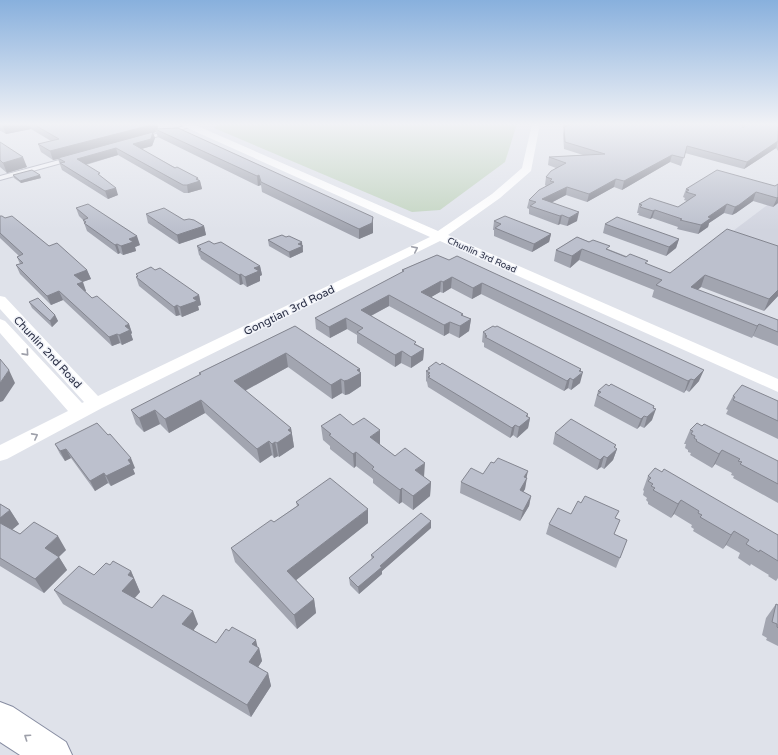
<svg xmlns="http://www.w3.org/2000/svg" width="778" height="755" viewBox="0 0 778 755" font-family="'Varela Round',sans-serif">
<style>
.built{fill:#d1d4df}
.green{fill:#c2d4c0}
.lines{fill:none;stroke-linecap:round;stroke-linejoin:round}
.street-casing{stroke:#a8abb8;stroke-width:2}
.highway-casing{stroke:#868ca1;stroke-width:2}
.street{fill:#f3f4f8;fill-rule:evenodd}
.secondary{fill:#fff;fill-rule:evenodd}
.highway{fill:#fff;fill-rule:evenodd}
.wall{fill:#a2a5b0}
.shaded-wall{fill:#848690}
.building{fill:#bcc0cd;stroke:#848690}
.oneway{stroke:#9ea0aa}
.labels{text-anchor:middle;stroke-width:3;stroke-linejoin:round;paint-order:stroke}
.far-street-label{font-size:9px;fill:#272c42;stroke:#eff1f7}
.street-label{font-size:11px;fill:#272c42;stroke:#eff1f7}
</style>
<rect width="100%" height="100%" fill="#dfe2ea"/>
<path class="built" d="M778,197V250L729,234Z"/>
<path class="green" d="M218,124H517L505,162L440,210L412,212L214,128Z"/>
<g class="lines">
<defs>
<path id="street" d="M191,124H200L138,142L135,140Z
M74,156L77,158L76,159L0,180V176Z"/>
<path id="highway" d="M0,702L13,707L66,742L72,755H20L0,742Z"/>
</defs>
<use href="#street" class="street-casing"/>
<use href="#highway" class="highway-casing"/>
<use href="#street" class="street"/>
<path class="secondary" d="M182,124H193L438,231L492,194L522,168L532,124H540L531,171L500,198L448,235L778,379V392L440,241L102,408L7,459L0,461V445L68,411L0,333V319L5,321L82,403L84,402L0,309V296L5,297L98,396L430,237L183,126Z"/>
<use href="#highway" class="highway"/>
</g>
<path class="wall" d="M0,124H157L158,127V129L373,228V233L359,239L262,192L261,185L258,186L158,137L156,132L153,133L155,138L152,146L141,149L200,181L202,189L188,193H184L118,155L86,165L101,177L118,195L108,199L62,170L58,159L53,160L41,152L38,144L51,141L31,129L6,134L1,131H0Z
M563,124H743V128L778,124V151L776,148L744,169L685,153L681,166L670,162L622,190L614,187L587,202L566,195L551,203L577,221L567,226L560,224L558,225L529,214V209L527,208L529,200L546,186L545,185L546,177L556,168L548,165L549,157L583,155L564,149L563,134L564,129L563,128Z
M0,142L27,167L7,173L0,167Z
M13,175L41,178L21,183L14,178Z
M778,184V203L773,207L753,201L736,213L732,215L724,213L709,223L708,227L698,234L677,229L678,227L652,218L650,219L638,215L639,213H637L639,204L678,207L687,201L684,200L685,198L683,197L686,189L775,186Z
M76,208L140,245L135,247L136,251L123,255L120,253L118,254L87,231L83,220L79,216Z
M146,214L204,226L206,235L179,244L148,223Z
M0,216L5,218L49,246L87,270L91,279L82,282L86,291H85L92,298L129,324L132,333L131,334L133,340L122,345L120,343L112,346L63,300L51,305L20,274L16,265L20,264L17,257L19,256L0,238Z
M494,221L551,234L549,242L532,252L494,236V230H493Z
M605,224L679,239L676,248L666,256L603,233Z
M577,237L670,273L778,246V296L764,311L701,287L697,290L778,320V346L753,336L752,338L652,297L654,290L579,260L570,268L554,261L556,250Z
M268,240L303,246V252L290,258L269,246Z
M214,244L260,266L262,275L260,276V281L247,287L243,284L240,285L201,259L200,256L199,255L197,246Z
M437,255L699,381L689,392L686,390L684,393L481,294L472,299L451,288L443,293L440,292L431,297L463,314V316L471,319L469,331L459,338L449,333L444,336L389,306L371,316L424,349L423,360L411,368L401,363L395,367L357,343V335L347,329L330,338L316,329L315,318L402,273V270Z
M155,270L199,295L201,305L198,306L199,310L182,317L180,315L176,316L139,286L136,277L137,276L136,274Z
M29,302L55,315L58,321L52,327L32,308Z
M295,326L360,369L361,386L349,394L345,395L342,393L332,399L288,367L245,391L291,428L294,447L279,457L278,456L274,458L272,455L260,463L205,413L169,433L160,424L144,432L136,424L131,410L200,375L199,373Z
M483,332L581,369L580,383L571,390L568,388L564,391L484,347V343L482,342Z
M428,368L530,418L528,428L517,438L513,435L510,438L428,387L427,382L426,381V371L428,370Z
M598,391L654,406L652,420L644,428L640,426L637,429L594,406Z
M733,396L778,401V439L726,414L728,410L726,409Z
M353,425L380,444H379L424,477L431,482L430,496L413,510L402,502L399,504L373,483V479L356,466L354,468L330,449V446L323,440L321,426Z
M690,430L778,461V503L733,478L734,476L731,475L732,473L715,464L712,468L690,455L691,453L688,452V450L685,448L686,444H684Z
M555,433L615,448L617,449L613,460L604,469L601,467L597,470L553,444Z
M55,444L135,468L133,469L135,474L111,486L108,483L95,491L71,458L65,461L60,454Z
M483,474L526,478L525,489L523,492L531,496L529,506L520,521L460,493L461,482Z
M648,476L778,535V578L776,581L768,576L769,575L751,564L750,566L738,558L740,553L726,545L723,549L693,531L694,529L691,527L692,525L674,514L671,518L648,504V502L646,500L647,498L643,495L644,491L643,490Z
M296,502L368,523L296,580L314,599L316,613L297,629L235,562L231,548L274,522L297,506Z
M0,504L10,510L19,524L12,529L20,534L66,550L59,557L67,570L44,593L0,566Z
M571,514L616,519L614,534L627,540L616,568L546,534L549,524Z
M431,528L382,571V574L359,594L350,585L349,578L372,560L371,555Z
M110,565L131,571L140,592L135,598L152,608L198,624L193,630L216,643L259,648L262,661L258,667L268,673L271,686L251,717L63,604L54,590L94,575Z
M776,604L778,605V646L766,640L767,638L762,635L766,618Z"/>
<path class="shaded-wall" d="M15,124H29L31,129L6,134L3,126Z
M155,124H157L158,127L157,130L155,129L156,132L153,133L155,138L152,146L134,151L133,144L58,158V159L53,160L50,151Z
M778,141L776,148L744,169L747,162Z
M116,148L118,155L80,166L77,159Z
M672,155L670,162L622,190L624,181Z
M23,157L27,167L7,173L3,163Z
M40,175L41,178L21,183L20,181Z
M259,175L261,185L258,186L257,176Z
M198,178L199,182L200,181L202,189L188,193L187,185Z
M616,179L614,187L587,202L589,194Z
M567,187L566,195L541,208L542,199Z
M116,188L118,195L108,199L105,191Z
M756,192L753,201L736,213L732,215L735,207Z
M778,197V203L773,207L777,198Z
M727,204L724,213L709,223L708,227L698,234L701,225L708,217Z
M655,210L652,218L650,219L653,211Z
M579,212L577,221L567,226L569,218Z
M562,215L560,224L558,225L560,216Z
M373,217V233L359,239V229Z
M204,226L206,235L179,244L177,235Z
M551,234L549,242L532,252L534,244Z
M137,236L140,245L135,247L136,251L123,255L121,246L129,239Z
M679,239L676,248L666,256L669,247Z
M302,242L303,252L290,258L289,252L298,244Z
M117,244L120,253L118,254L115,245Z
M582,249L579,260L570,268L572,256Z
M260,266L262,275L260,276V281L247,287L245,277L254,268Z
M87,270L91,279L77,284L74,275Z
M241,274L243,284L240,285L239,275Z
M705,275L701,287L688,298L691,287Z
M452,277L451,288L443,293V282Z
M441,281L440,292L421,303V292Z
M83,282L86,291L80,293L77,284Z
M482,283L481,294L472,299L473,288Z
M778,290V296L764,311L769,299Z
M59,291L63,300L51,305L47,296Z
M199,295L201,305L198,306L199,310L182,317L180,307L193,298Z
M389,295V306L361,321V310Z
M177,305L180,315L176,316L174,307Z
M55,315L58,321L52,327L50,321Z
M346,318L347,329L330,338L329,327Z
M471,319L469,331L459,338L460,326Z
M450,322L449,333L444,336V325Z
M129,324L132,333L131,334L133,340L122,345L119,335L125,326Z
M759,324L752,338L757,326Z
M117,334L120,343L112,346L109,337Z
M424,349L423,360L411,368V357Z
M402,351L401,363L395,367V355Z
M286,353L288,367L237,395L234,381Z
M360,369V373H361V386L349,394L345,395L344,381L357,370Z
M581,369L580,375L583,372L580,383L571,390L573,380L579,371Z
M9,370L15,383L3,401L0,402V383Z
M704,370L699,381L689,392L694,380Z
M570,378L568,388L564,391L567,381Z
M341,379L342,393L332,399L331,385Z
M691,379L686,390L684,393L688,381Z
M201,400L205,413L169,433L165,419Z
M654,406L652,413L656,409L652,420L644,428L647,417L653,408Z
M155,410L160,424L144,432L139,418Z
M528,414L527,420L530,418L528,428L517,438L519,427L526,416Z
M644,416L640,426L637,429L641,419Z
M515,425L513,435L510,438L512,428Z
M291,428L294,447L279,457L277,443L288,430Z
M380,430V444L370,451V437Z
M269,441L272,455L260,463L257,449Z
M275,442L278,456L274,458L272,444Z
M616,445L613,452L617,449L613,460L604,469L607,458L614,447Z
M66,449L71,458L65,461L60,451Z
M722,450L715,464L712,468L719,454Z
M356,452V466L354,468L353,454Z
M604,456L601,467L597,470L600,460Z
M131,458L135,468L133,469L135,474L111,486L106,476L128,460Z
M425,463L424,477L415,484V470Z
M528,471L526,480L527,478L525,489L518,501L520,490L524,477Z
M104,473L108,483L95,491L90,481Z
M431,482L430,496L413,510V496Z
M402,488V502L399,504L400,490Z
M531,496L529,506L520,521L523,511Z
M681,500L674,514L671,518L678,504Z
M368,509V523L290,585L287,571Z
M10,510L19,524L6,535L0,526V518Z
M431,521V528L382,571V574L359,594L358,587L380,566Z
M734,531L726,545L723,549L731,535Z
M58,536L66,550L53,562L45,548Z
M59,557L67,570L44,593L35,579Z
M131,571L140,592L129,604L122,591L128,575Z
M314,599L316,613L297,629L294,615Z
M193,611L198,624L188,638L182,624Z
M256,640L258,649L259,648L262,661L253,675L249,662L252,644Z
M268,673L271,686L251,717L247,705Z"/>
<path class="building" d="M0,124H15L3,126Z
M33,124H155L50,151L38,144L59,139Z
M572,124H743V128L746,124H778V141L747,162L687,146L684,158L672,155L624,181L616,179L589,194L567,187L542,199L579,212L569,218L562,215L560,216L530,206L536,202L529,200L539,190L554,182L550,181L552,179L546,177L551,171L566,163L549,157L605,154L565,142L564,127Z
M178,128L373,217L372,223L359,229L261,182L259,175L257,176L155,129Z
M153,132L151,139L133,144L175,168L177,167L198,178L196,179L200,181L187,185H183L116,148L77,159L100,173L98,174L116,188L105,191L60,163L65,162L58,158Z
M0,142L23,157L3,163L0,160Z
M32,170L40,175L20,181L13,175Z
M717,170L775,186L778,184V197L777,198L756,192L739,205L735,207L727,204L708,217L711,218L701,225L680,220L682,219L655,210L653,211L640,207L642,205L639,204L650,198L678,207L696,195L686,192L689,190L686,189Z
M88,204L137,236L129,239L133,242L121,246L117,244L115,245L84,223L86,222L83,220L88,218L76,208Z
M164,208L184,220L189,219L194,220L204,226L177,235L146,214Z
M0,216H2L5,218L12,216L49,246L57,243L87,270L74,275L83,282L77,284L92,298L97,296L129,324L125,326L130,330L119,335L117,334L109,337L59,291L47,296L16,265L23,263L17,257L23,254L0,233Z
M505,216L551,234L534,244L495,228L501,224L494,221Z
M617,217L679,239L669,247L605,224Z
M727,229L778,246V290L769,299L705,275L691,287L778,320V332L759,324L757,326L656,285L662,280L582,249L572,256L556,250L577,237L589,242L593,240L610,246L606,249L626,257L630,254L648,261L645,263L670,273Z
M282,235L286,237L289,236L302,242L298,244L303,246L289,252L268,240Z
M209,241L214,244L221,242L260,266L254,268L259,271L245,277L241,274L239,275L199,250L201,249L197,246Z
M437,255L449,260L457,256L704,370L694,380L691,379L688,381L482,283L473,288L452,277L443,282L441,281L421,292L463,314L461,315L471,319L460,326L450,322L444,325L389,295L361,310L416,342L414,344L424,349L411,357L402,351L395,355L357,332L363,328L346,318L329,327L315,318L404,271L402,270Z
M151,267L155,270L160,268L199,295L193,298L197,301L180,307L177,305L174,307L136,277L138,276L136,274Z
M38,298L55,315L50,321L29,302Z
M295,326L360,369L357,370L361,373L348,380L344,381L341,379L331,385L286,353L234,381L291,428L288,430L292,433L277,443L275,442L272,444L269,441L257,449L201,400L165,419L155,410L139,418L131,410L201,374L199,373Z
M493,326L495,327L497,326L581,369L579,371L583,372L573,380L570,378L567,381L485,337L487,336L485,335L486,334L483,332Z
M0,359L9,370L0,383Z
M436,362L440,365L442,363L520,409L528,414L526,416L530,418L519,427L515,425L512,428L428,377L430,376L428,374L430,373L426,371L430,369L428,368Z
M606,384L609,386L611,384L654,406L653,408L656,409L647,417L644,416L641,419L597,395L601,392L598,391Z
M742,385L778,401V421L733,400L735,397L733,396Z
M340,414L353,425L364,418L380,430L370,437L395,456L405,448L425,463L415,470L431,482L413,496L402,488L400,490L372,469L374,467L356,452L353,454L329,435L331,434L321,426Z
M571,419L616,445L614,447L617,449L607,458L604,456L600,460L555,433Z
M97,423L108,435L110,434L131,458L128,460L131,464L106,476L104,473L90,481L66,449L60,451L55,444Z
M697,423L702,426L704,424L778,461V484L740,464L742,462L738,461L740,459L722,450L719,454L696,441L697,440L694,438L695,436L691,434L693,431L690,430Z
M498,458L528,471L524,477L527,478L520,490L531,496L523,511L461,482L471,468L483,474L491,462L494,463Z
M655,468L662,472L664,469L778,535V561L760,550L759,552L746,544L749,540L734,531L731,535L700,517L702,515L698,513L699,511L681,500L678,504L653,490L655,488L651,486L653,484L648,481L651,478L648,476Z
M330,478L368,509L287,571L314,599L294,615L231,548L271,520L274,522L299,505L296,502Z
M585,496L619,511L615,518L620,520L614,534L627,540L620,558L549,524L558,508L571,514L578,501L581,503Z
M0,504L10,510L0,518Z
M421,513L431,521L380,566L382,567L358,587L349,578L374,557L371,555Z
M34,522L58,536L45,548L59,557L35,579L0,558V523L20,534Z
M113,561L131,571L128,575L134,578L122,591L152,608L163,595L193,611L182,624L216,643L226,629L229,631L232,627L256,640L252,644L259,648L249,662L268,673L247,705L54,590L79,566L94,575L106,563L110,565Z
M776,604L778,605V628L777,627V624L772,622Z"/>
<defs><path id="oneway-chevron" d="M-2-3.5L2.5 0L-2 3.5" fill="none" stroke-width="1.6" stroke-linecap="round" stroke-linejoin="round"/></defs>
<g class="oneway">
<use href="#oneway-chevron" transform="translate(415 249) rotate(-26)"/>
<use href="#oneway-chevron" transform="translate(26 353) rotate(48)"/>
<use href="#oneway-chevron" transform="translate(35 436) rotate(-28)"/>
<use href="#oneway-chevron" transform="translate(27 737) rotate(-146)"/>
</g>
<linearGradient id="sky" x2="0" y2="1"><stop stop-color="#88b0dd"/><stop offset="0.54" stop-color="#f1f2f6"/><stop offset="1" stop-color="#f1f2f6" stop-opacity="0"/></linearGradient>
<rect width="778" height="230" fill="url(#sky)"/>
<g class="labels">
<g class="far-street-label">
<text transform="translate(482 255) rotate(24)" y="3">Chunlin 3rd Road</text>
</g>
<g class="street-label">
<text transform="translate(289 310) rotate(-26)" y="4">Gongtian 3rd Road</text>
<text transform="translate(48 352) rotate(47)" y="4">Chunlin 2nd Road</text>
</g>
</g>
</svg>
